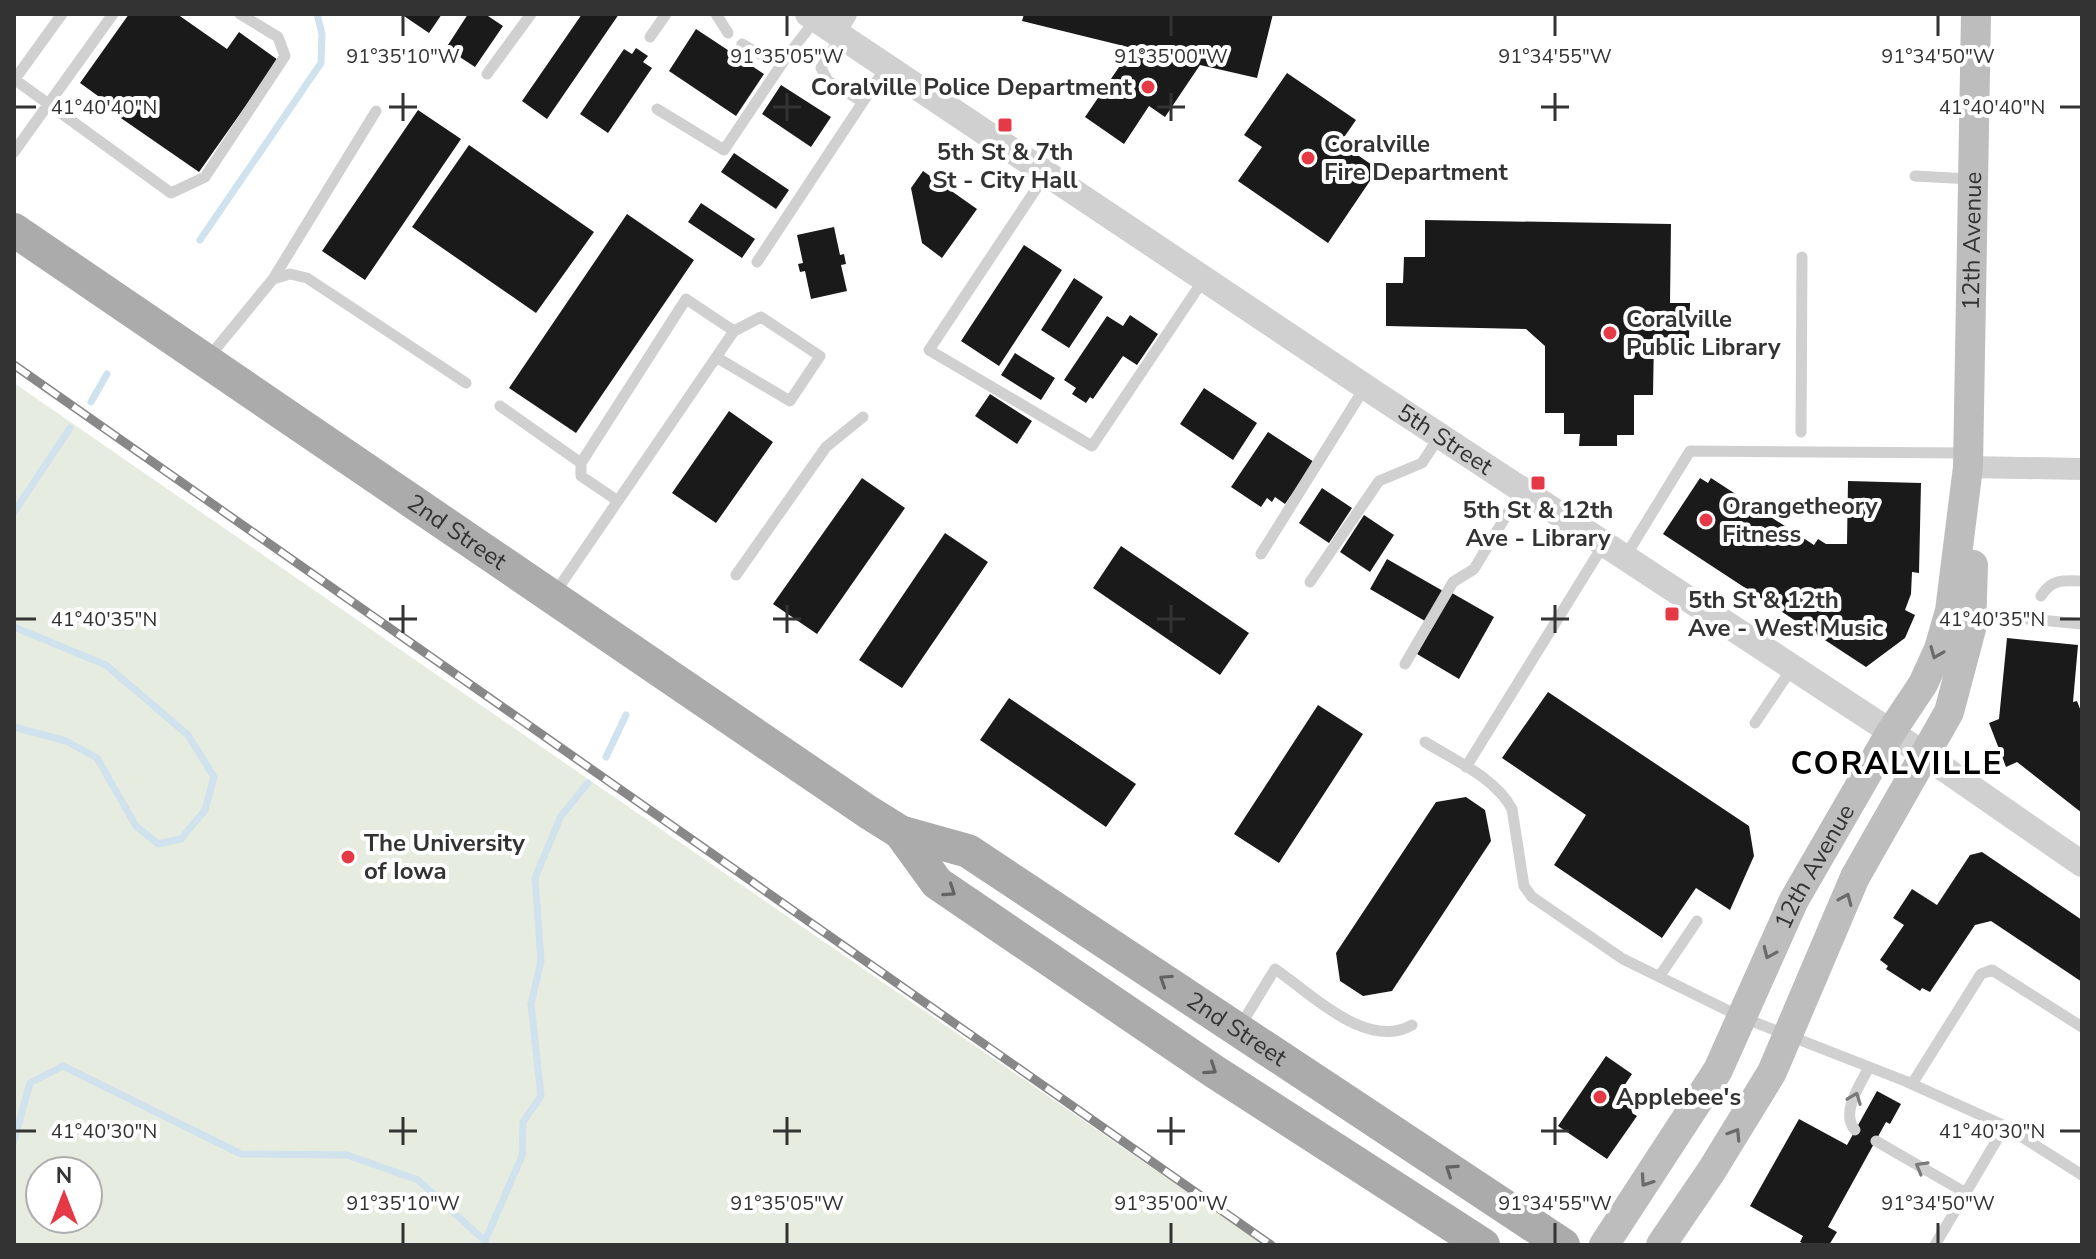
<svg xmlns="http://www.w3.org/2000/svg" width="2096" height="1259" viewBox="0 0 2096 1259" font-family="'Nunito Sans',sans-serif">
<style>
.green{fill:#e6ecdf;fill-rule:evenodd}
.lines{fill:none;stroke-linecap:round;stroke-linejoin:round}
.stream{stroke:#cfe2ee;stroke-width:7}
.building{fill:#1a1a1a}
.service{stroke:#d0d0d0;stroke-width:11}
.minor{stroke:#d0d0d0;stroke-width:22}
.tertiary{stroke:#d0d0d0;stroke-width:26}
.secondary{stroke:#bdbdbd;stroke-width:30}
.primary{stroke:#ababab;stroke-width:34}
.rail-casing{stroke:#888;stroke-width:9}
.rail{stroke:#fff;stroke-width:6;stroke-dasharray:18;stroke-linecap:butt}
.oneway{stroke:#6a6a6a}
.oneway2{stroke:#636363}
.oneway3{stroke:#7a7a7a}
.ticks{fill:none;stroke:#333;stroke-width:3}
.poi-dot{fill:#e63946;stroke:#fff;stroke-width:3}
.labels{text-anchor:middle;stroke-width:8;stroke-linejoin:round;paint-order:stroke}
.poi-label{font-size:24px;font-weight:bold;fill:#333;stroke:#fff;text-anchor:start}
.street-label{font-size:24px;fill:#333;stroke:#fff}
.district-label{font-size:32px;font-weight:bold;letter-spacing:2px;fill:#000;stroke:#fff}
.ticks-label{font-size:20px;text-anchor:middle;fill:#333;stroke:#fff;stroke-width:8;stroke-linejoin:round;paint-order:stroke}
</style>
<rect width="100%" height="100%" fill="#fff"/>
<path class="green" d="M14,383L150,477L1264,1245H14ZM40,1171H88V1219H40Z"/>
<g class="lines">
<path class="stream" d="M200,240L321,63L322,34L317,14
M91,402L107,374
M14,512L70,428
M14,627L106,665L188,735L214,777L205,810L181,839L158,844L136,826L97,758L66,741L14,727
M606,757L626,715
M14,1141L30,1083L63,1066L241,1154L347,1155L418,1180L485,1241L484,1245
M485,1241L522,1156L523,1122L541,1096L531,1004L541,961L535,878L561,816L588,783"/>
</g>
<path class="building" d="M129,14H177L227,49L239,32L278,60L199,172L102,105L105,101L80,83Z
M401,14H442L429,33Z
M468,14H485L503,26L475,67L446,48Z
M582,14H619L547,119L522,101Z
M1024,14H1273L1257,78L1200,65L1165,117L1149,106L1124,144L1085,117L1132,48L1022,21Z
M696,29L764,74L736,116L669,71Z
M636,48L648,56L643,62L652,68L608,133L580,114L624,49L632,54Z
M1287,73L1356,120L1340,143L1378,169L1328,243L1238,181L1262,147L1244,135Z
M781,85L831,117L811,147L762,114Z
M418,110L461,139L365,280L322,251Z
M469,145L594,232L536,313L412,227Z
M734,153L789,190L776,209L721,172Z
M923,171L977,209L942,258L922,243L911,188Z
M701,203L755,239L742,258L688,222Z
M627,214L694,260L576,433L509,388Z
M1425,220L1671,224L1670,303H1690L1689,338L1654,337L1653,395H1634V435H1617V446H1579L1580,434H1564V413H1545V346L1526,329L1386,326V283H1403L1404,257H1425Z
M834,227L840,255L844,254L846,264L841,265L847,291L811,299L805,271L800,272L798,264L803,263L797,235Z
M1024,245L1062,270L999,366L961,341Z
M1074,278L1103,297L1069,348L1041,330Z
M1130,315L1158,334L1137,365L1123,356L1093,399L1090,397L1086,403L1072,394L1076,388L1064,380L1107,316L1123,326Z
M1015,353L1055,378L1041,400L1001,375Z
M1204,388L1257,423L1233,460L1180,424Z
M990,394L1032,421L1017,444L975,416Z
M729,411L773,442L716,523L672,493Z
M1268,432L1314,462L1285,504L1275,497L1272,502L1267,498L1261,507L1231,487Z
M862,478L905,508L817,634L773,604Z
M1700,478L1708,483L1711,478L1814,545L1818,539L1826,544H1847L1848,481L1921,483L1919,573L1912,572L1911,594L1905,610L1915,615L1905,638L1866,667L1663,534Z
M1322,488L1352,508L1329,543L1299,523Z
M1364,515L1394,535L1370,572L1340,552Z
M945,533L988,562L902,688L859,660Z
M1121,546L1249,633L1220,675L1093,588Z
M1387,559L1443,591L1425,621L1370,589Z
M1452,593L1494,617L1459,679L1417,654Z
M2007,638L2078,645L2073,702L2077,701L2082,714V813L2017,762L2006,767L1989,723L1999,719Z
M1548,692L1749,826L1754,856L1730,910L1696,888L1662,938L1554,865L1586,815L1502,758Z
M1009,698L1136,784L1106,827L980,740Z
M1318,705L1363,734L1279,863L1234,834Z
M1466,797L1485,810L1491,841L1392,991L1363,996L1340,981L1336,953L1436,802Z
M1982,852L2082,920V982L1991,921L1975,925L1930,992L1922,988L1920,991L1886,969L1888,966L1880,960L1904,925L1893,918L1912,889L1937,905L1970,855Z
M1606,1056L1632,1074L1624,1086L1642,1099L1632,1113L1637,1116L1607,1159L1558,1126Z
M1877,1091L1901,1104L1890,1124L1886,1122L1828,1227L1837,1232L1829,1245H1806L1800,1242L1803,1236L1750,1206L1799,1119L1847,1145Z"/>
<g class="lines">
<path class="service" d="M716,14L728,33
M841,36L821,68L828,81L863,102
M650,37L666,14
M742,44L763,56L785,59L816,19
M487,74L531,14
M14,79L171,193L205,177L285,56L278,37L240,14
M15,79L62,14
M657,109L724,150L785,59
M14,152L113,14
M1046,174L929,350L1092,446L1204,279
M1915,176L1970,179
M757,262L886,67
M273,279L376,111
M209,357L273,279L290,274L307,278L466,383
M716,357L790,401L820,356L761,317L734,331
M500,406L581,463L686,299L734,331L555,593
M1801,432L1802,257
M581,463V476L618,501
M1261,554L1365,387
M1625,557L1690,451L1965,453
M736,575L826,447L863,417
M1310,582L1379,481L1422,463L1439,437
M2041,596C2051,579 2064,580 2082,581
M1975,614L2082,624
M1405,664L1453,582L1474,569L1521,491
M1755,723L1792,668
M1425,742C1454,760 1496,778 1512,809L1524,886L1532,897L1623,959L1741,1017L1905,1081L2005,1126L2082,1175
M1466,767L1604,544
M1659,977L1697,921
M1239,1028L1275,969C1312,994 1367,1051 1412,1025
M1912,1084L1981,974L1992,970L2082,1027
M1855,1130C1840,1113 1860,1085 1869,1067
M1876,1141L1966,1193
M1935,1245L2005,1126"/>
<path class="minor" d="M835,32L846,14
M1968,467L2082,469"/>
<path class="tertiary" id="s1" d="M808,14L1379,396L1891,732L2082,864"/>
<g class="secondary">
<path id="s2" d="M1604,1245L1718,1070L1794,900L1891,732L1923,684L1939,649L1950,611L1968,467L1976,14"/>
<path d="M1661,1245L1712,1170L1772,1072L1855,877L1949,712L1971,629L1973,565"/>
</g>
<g class="primary">
<path id="s3" d="M14,230L868,812L900,832L968,851L1563,1245"/>
<path d="M900,832L937,883L1215,1072L1483,1245"/>
</g>
<defs>
<path id="rail" d="M14,365L1271,1245"/>
</defs>
<use href="#rail" class="rail-casing"/>
<use href="#rail" class="rail"/>
</g>
<defs><path id="oneway-chevron" d="M-2-3.5L2.5 0L-2 3.5" fill="none" stroke-width="1.6" stroke-linecap="round" stroke-linejoin="round" transform="scale(2)"/></defs>
<g class="oneway">
<use href="#oneway-chevron" transform="translate(1936 653) rotate(112)"/>
<use href="#oneway-chevron" transform="translate(1846 899) rotate(-67)"/>
<use href="#oneway-chevron" transform="translate(1769 953) rotate(114)"/>
<use href="#oneway-chevron" transform="translate(1735 1134) rotate(-58)"/>
<use href="#oneway-chevron" transform="translate(1646 1181) rotate(124)"/>
</g>
<g class="oneway2">
<use href="#oneway-chevron" transform="translate(950 891) rotate(34)"/>
<use href="#oneway-chevron" transform="translate(1165 980) rotate(-147)"/>
<use href="#oneway-chevron" transform="translate(1211 1069) rotate(34)"/>
<use href="#oneway-chevron" transform="translate(1451 1170) rotate(-146)"/>
</g>
<g class="oneway3">
<use href="#oneway-chevron" transform="translate(1855 1098) rotate(-69)"/>
<use href="#oneway-chevron" transform="translate(1921 1167) rotate(-150)"/>
</g>
<path class="ticks" d="M403,16V36M787,16V36M1171,16V36M1555,16V36M1938,16V36M403,93V121M787,93V121M1171,93V121M1555,93V121M16,107H36M389,107H417M773,107H801M1157,107H1185M1541,107H1569M2060,107H2080M403,605V633M787,605V633M1171,605V633M1555,605V633M16,619H36M389,619H417M773,619H801M1157,619H1185M1541,619H1569M2060,619H2080M403,1117V1145M787,1117V1145M1171,1117V1145M1555,1117V1145M16,1131H36M389,1131H417M773,1131H801M1157,1131H1185M1541,1131H1569M2060,1131H2080M403,1223V1243M787,1223V1243M1171,1223V1243M1555,1223V1243M1938,1223V1243"/>
<g class="poi-dot">
<circle cx="1148" cy="87" r="8"/>
<rect x="997" y="117" width="16" height="16" rx="4"/>
<circle cx="1308" cy="158" r="8"/>
<circle cx="1610" cy="333" r="8"/>
<rect x="1530" y="475" width="16" height="16" rx="4"/>
<circle cx="1706" cy="520" r="8"/>
<rect x="1664" y="606" width="16" height="16" rx="4"/>
<circle cx="348" cy="857" r="8"/>
<circle cx="1600" cy="1097" r="8"/>
</g>
<g class="labels">
<g class="poi-label">
<text x="1132" y="95" text-anchor="end">Coralville Police Department</text>
<text x="1324" y="152">Coralville<tspan x="1324" dy="28">Fire Department</tspan></text>
<text x="1005" y="160" text-anchor="middle">5th St &amp; 7th<tspan x="1005" dy="28">St - City Hall</tspan></text>
<text x="1626" y="327">Coralville<tspan x="1626" dy="28">Public Library</tspan></text>
<text x="1722" y="514">Orangetheory<tspan x="1722" dy="28">Fitness</tspan></text>
<text x="1538" y="518" text-anchor="middle">5th St &amp; 12th<tspan x="1538" dy="28">Ave - Library</tspan></text>
<text x="1688" y="608">5th St &amp; 12th<tspan x="1688" dy="28">Ave - West Music</tspan></text>
<text x="364" y="851">The University<tspan x="364" dy="28">of Iowa</tspan></text>
<text x="1616" y="1105">Applebee's</text>
</g>
<g class="street-label">
<text dy="8" stroke="none"><textPath href="#s2" startOffset="1096">12th Avenue</textPath></text>
<text dy="8" stroke="none"><textPath href="#s1" startOffset="766">5th Street</textPath></text>
<text dy="8" stroke="none"><textPath href="#s3" startOffset="536">2nd Street</textPath></text>
<text dy="8" stroke="none"><textPath href="#s2" startOffset="434">12th Avenue</textPath></text>
<text dy="8" stroke="none"><textPath href="#s3" startOffset="1464">2nd Street</textPath></text>
</g>
<g class="district-label">
<text x="1897" y="774">CORALVILLE</text>
</g>
</g>
<g class="ticks-label">
<text x="403" y="63">91°35'10"W</text>
<text x="787" y="63">91°35'05"W</text>
<text x="1171" y="63">91°35'00"W</text>
<text x="1555" y="63">91°34'55"W</text>
<text x="1938" y="63">91°34'50"W</text>
<text x="104" y="114">41°40'40"N</text>
<text x="1992" y="114">41°40'40"N</text>
<text x="104" y="626">41°40'35"N</text>
<text x="1992" y="626">41°40'35"N</text>
<text x="104" y="1138">41°40'30"N</text>
<text x="1992" y="1138">41°40'30"N</text>
<text x="403" y="1210">91°35'10"W</text>
<text x="787" y="1210">91°35'05"W</text>
<text x="1171" y="1210">91°35'00"W</text>
<text x="1555" y="1210">91°34'55"W</text>
<text x="1938" y="1210">91°34'50"W</text>
</g>
<rect width="2096" height="1259" fill="none" stroke="#333333" stroke-width="32"/>
<g transform="translate(64 1195)"><circle r="38" fill="#ffffff" stroke="#adadad" stroke-width="2"/>
<path d="M0-6L14 30L0 20L-14 30Z" fill="#e63946"/>
<text y="-12" font-size="22" font-weight="bold" text-anchor="middle" fill="#333333">N</text>
</g>
</svg>
